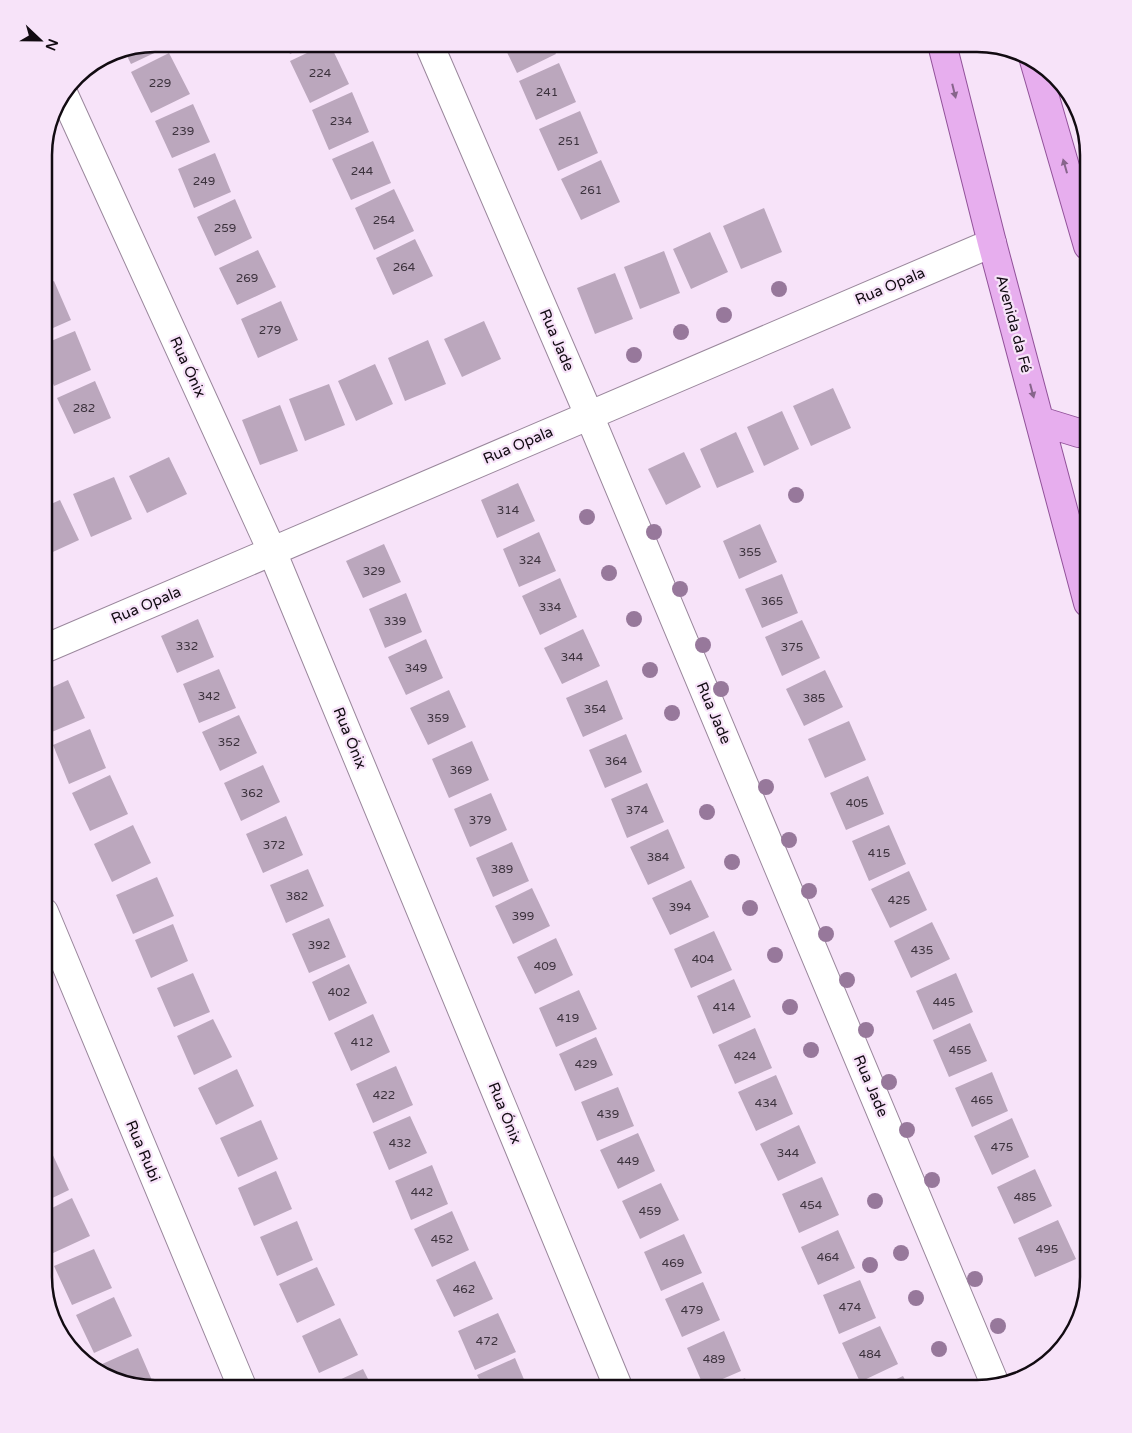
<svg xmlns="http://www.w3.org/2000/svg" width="1132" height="1433" viewBox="0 0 1132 1433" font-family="'Varela Round',sans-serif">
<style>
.building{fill:#bba7bd}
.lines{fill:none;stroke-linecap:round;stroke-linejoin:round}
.minor-casing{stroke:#9a879c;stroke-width:30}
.major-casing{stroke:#92529a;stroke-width:30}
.minor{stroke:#fff;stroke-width:28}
.major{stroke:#e7aeee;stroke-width:28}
.tree{fill:#97789b}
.oneway{fill:#87658b}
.labels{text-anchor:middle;stroke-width:4.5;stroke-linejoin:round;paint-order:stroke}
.number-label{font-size:12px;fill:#3c323d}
.street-label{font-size:15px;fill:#120b12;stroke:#f7e3f9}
.rim{fill:none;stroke:#120b12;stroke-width:2.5}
</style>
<rect width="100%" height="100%" fill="#f7e3f9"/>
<path class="building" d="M155,44H165L167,47L131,64L124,50Z
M286,44H311L290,54Z
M326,44H330L349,84L310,103L290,61Z
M503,44H551L556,54L517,73Z
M169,53L190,94L151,113L131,72Z
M559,63L576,102L536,120L519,81Z
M352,92L369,132L329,150L312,110Z
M193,104L210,142L172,158L155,121Z
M580,111L598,153L558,171L539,129Z
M373,141L391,183L351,200L332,159Z
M215,153L231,192L194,208L178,169Z
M601,160L620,202L581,220L561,179Z
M394,189L414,231L374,250L355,208Z
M235,199L252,238L215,256L197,217Z
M764,208L782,252L741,269L723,226Z
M710,232L728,272L691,289L673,249Z
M415,239L433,276L393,295L376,258Z
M258,250L276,287L237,305L219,268Z
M664,251L680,293L640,309L624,267Z
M615,273L633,319L595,334L577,288Z
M54,281L71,320L44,332V286Z
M281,301L298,340L258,358L241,319Z
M484,321L501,359L462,377L444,339Z
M75,331L91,370L54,386L44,361V344Z
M428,340L446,384L405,401L388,358Z
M375,364L393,404L356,421L338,381Z
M95,381L111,418L74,434L57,398Z
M329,384L345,425L305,441L289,399Z
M833,388L851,428L811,446L793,406Z
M280,405L298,451L260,465L242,420Z
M782,411L799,449L764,466L747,427Z
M736,432L754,472L717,488L700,449Z
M684,452L701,487L666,505L648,469Z
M169,457L187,494L147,513L129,476Z
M114,477L132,519L91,537L73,494Z
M518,483L535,521L497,538L481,500Z
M60,500L79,540L44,556V507Z
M760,524L777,562L739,579L723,541Z
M539,532L556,571L519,587L503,549Z
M384,544L401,582L363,598L346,561Z
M782,574L798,613L762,628L745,589Z
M560,578L577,617L540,635L522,596Z
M406,593L422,632L385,648L369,609Z
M198,619L214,657L177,673L161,636Z
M802,620L820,658L782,676L765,637Z
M583,629L600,666L562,684L544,648Z
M426,639L443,678L406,695L388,657Z
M219,669L236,708L199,723L183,684Z
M825,670L843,707L804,726L786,689Z
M68,680L85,718L47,734L44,727V691Z
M607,680L623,719L583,737L566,698Z
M449,690L466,727L428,745L410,708Z
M239,715L257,753L220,771L202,732Z
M849,721L866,760L825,778L808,739Z
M90,729L106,768L69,784L53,745Z
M626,734L642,772L605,788L589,750Z
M472,741L489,780L449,798L432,759Z
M263,765L280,802L241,821L224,783Z
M110,775L128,814L90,831L72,793Z
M868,776L884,814L846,830L830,793Z
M647,783L664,822L627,838L611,799Z
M491,793L507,830L470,847L454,809Z
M286,816L303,855L263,873L246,834Z
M133,825L151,863L112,882L94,844Z
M889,825L906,864L869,881L852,841Z
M668,829L685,868L648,885L630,847Z
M512,842L529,881L493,897L476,858Z
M308,869L324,906L286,923L270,885Z
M909,871L927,910L890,928L871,889Z
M157,877L174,916L133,934L116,895Z
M691,880L709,917L670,935L652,898Z
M532,888L550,926L513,944L495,906Z
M329,918L346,957L309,973L292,934Z
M932,922L950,959L911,978L894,941Z
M173,924L188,961L151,978L135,940Z
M714,931L732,970L691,988L674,949Z
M556,938L573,975L535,994L517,957Z
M349,964L367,1003L329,1021L312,982Z
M193,973L210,1012L174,1027L157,988Z
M956,973L973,1012L933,1030L916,991Z
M734,979L751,1017L713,1034L697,996Z
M579,990L597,1029L556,1047L539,1008Z
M373,1014L390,1052L351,1071L334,1033Z
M213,1019L232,1057L194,1075L177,1036Z
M970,1023L987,1061L949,1077L933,1040Z
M755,1028L772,1068L735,1084L718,1045Z
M596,1037L613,1075L575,1091L559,1054Z
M396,1066L413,1105L373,1123L356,1084Z
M237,1069L254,1106L216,1125L198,1088Z
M992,1072L1008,1111L972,1127L955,1088Z
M776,1075L793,1114L756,1131L738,1092Z
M618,1087L634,1126L597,1141L581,1102Z
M410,1116L427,1153L389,1170L373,1132Z
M1012,1118L1029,1157L992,1175L974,1136Z
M261,1120L278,1159L238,1177L220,1138Z
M799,1125L816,1163L778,1181L760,1144Z
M638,1133L655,1171L618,1189L600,1150Z
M51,1151L69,1190L44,1202V1155Z
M432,1165L448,1204L411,1220L395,1181Z
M1035,1169L1052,1206L1014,1224L997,1187Z
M276,1171L292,1209L254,1226L238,1188Z
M822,1177L839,1215L799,1233L782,1194Z
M661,1183L679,1220L640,1239L622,1201Z
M72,1198L90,1236L51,1254L44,1238V1212Z
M452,1211L469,1250L432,1267L414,1229Z
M1058,1220L1076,1259L1035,1277L1018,1238Z
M297,1221L313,1260L277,1276L260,1237Z
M838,1230L855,1268L818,1285L801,1247Z
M684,1234L702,1273L661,1291L644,1252Z
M94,1249L112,1288L72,1305L54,1266Z
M475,1261L493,1299L454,1317L436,1280Z
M317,1267L335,1305L297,1323L279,1284Z
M860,1280L876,1318L839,1334L823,1295Z
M703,1282L720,1320L682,1337L665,1299Z
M114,1297L132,1336L94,1353L76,1315Z
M498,1313L516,1352L475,1370L458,1331Z
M340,1318L358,1355L319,1373L302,1336Z
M880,1326L898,1364L860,1382L842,1343Z
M724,1331L741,1371L704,1387L687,1348Z
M138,1348L154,1385L148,1387L104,1376L100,1365Z
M515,1358L528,1389H484L477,1375Z
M363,1369L373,1389H325L324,1387Z
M903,1376L910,1389H875Z
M745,1378L750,1389H720Z"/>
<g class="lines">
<defs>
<path id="minor" d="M429,44L589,415L995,1384
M64,95L272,551L619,1389
M44,649L992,243
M44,912L243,1389"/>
<path id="major" d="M942,44L992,243L1088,603
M1034,60L1088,246
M1040,421L1079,433L1088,432"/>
</defs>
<use href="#minor" class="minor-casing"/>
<use href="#major" class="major-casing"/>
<use href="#minor" class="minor"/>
<use href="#major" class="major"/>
</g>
<g class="tree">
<circle cx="779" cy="289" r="8"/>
<circle cx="724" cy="315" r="8"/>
<circle cx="681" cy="332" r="8"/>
<circle cx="634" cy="355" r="8"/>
<circle cx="796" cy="495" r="8"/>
<circle cx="587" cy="517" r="8"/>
<circle cx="654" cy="532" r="8"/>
<circle cx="609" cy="573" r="8"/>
<circle cx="680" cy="589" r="8"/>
<circle cx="634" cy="619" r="8"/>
<circle cx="703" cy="645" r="8"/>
<circle cx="650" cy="670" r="8"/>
<circle cx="721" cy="689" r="8"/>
<circle cx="672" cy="713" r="8"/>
<circle cx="766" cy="787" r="8"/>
<circle cx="707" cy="812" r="8"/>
<circle cx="789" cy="840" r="8"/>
<circle cx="732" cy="862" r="8"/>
<circle cx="809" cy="891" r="8"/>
<circle cx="750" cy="908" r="8"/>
<circle cx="826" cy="934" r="8"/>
<circle cx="775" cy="955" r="8"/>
<circle cx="847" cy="980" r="8"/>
<circle cx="790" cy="1007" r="8"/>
<circle cx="866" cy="1030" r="8"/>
<circle cx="811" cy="1050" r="8"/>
<circle cx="889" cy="1082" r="8"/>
<circle cx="907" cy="1130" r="8"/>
<circle cx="932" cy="1180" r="8"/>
<circle cx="875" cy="1201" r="8"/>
<circle cx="901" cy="1253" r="8"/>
<circle cx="870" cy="1265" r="8"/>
<circle cx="975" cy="1279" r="8"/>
<circle cx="916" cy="1298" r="8"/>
<circle cx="998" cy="1326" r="8"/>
<circle cx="939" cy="1349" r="8"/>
</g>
<defs><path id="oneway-solid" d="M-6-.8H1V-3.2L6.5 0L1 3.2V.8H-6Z" transform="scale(1.25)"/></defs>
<g class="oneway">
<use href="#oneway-solid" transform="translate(954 91) rotate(76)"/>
<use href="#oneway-solid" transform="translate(1065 166) rotate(-106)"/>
<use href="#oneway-solid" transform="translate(1032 391) rotate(75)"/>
</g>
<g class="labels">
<g class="number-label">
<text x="320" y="77">224</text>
<text x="160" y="87">229</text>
<text x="547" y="96">241</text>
<text x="341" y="125">234</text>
<text x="183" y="135">239</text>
<text x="569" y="145">251</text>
<text x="362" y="175">244</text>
<text x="204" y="185">249</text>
<text x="591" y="194">261</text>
<text x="384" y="224">254</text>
<text x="225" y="232">259</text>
<text x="404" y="271">264</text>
<text x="247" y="282">269</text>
<text x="270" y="334">279</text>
<text x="84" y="412">282</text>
<text x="508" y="514">314</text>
<text x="750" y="556">355</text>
<text x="530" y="564">324</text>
<text x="374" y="575">329</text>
<text x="772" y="605">365</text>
<text x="550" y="611">334</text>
<text x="395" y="625">339</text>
<text x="187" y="650">332</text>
<text x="792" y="651">375</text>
<text x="572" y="661">344</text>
<text x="416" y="672">349</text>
<text x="209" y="700">342</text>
<text x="814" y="702">385</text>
<text x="595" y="713">354</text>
<text x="438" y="722">359</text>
<text x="229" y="746">352</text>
<text x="616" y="765">364</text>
<text x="461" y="774">369</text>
<text x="252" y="797">362</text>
<text x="857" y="807">405</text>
<text x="637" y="814">374</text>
<text x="480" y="824">379</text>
<text x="274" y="849">372</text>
<text x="879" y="857">415</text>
<text x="658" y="861">384</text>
<text x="502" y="873">389</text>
<text x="297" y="900">382</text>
<text x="899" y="904">425</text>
<text x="680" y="911">394</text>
<text x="523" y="920">399</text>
<text x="319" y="949">392</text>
<text x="922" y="954">435</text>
<text x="703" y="963">404</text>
<text x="545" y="970">409</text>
<text x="339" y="996">402</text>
<text x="944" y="1006">445</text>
<text x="724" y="1011">414</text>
<text x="568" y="1022">419</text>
<text x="362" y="1046">412</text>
<text x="960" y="1054">455</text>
<text x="745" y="1060">424</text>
<text x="586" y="1068">429</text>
<text x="384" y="1099">422</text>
<text x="982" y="1104">465</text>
<text x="766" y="1107">434</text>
<text x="608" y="1118">439</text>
<text x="400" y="1147">432</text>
<text x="1002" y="1151">475</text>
<text x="788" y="1157">344</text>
<text x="628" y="1165">449</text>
<text x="422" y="1196">442</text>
<text x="1025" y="1201">485</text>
<text x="811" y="1209">454</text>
<text x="650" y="1215">459</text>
<text x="442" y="1243">452</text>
<text x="1047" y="1253">495</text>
<text x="828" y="1261">464</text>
<text x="673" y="1267">469</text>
<text x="464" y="1293">462</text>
<text x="850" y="1311">474</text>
<text x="692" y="1314">479</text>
<text x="487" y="1345">472</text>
<text x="870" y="1358">484</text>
<text x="714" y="1363">489</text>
</g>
<g class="street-label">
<text transform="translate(890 286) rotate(-23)" y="5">Rua Opala</text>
<text transform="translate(1014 324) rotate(75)" y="5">Avenida da Fé</text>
<text transform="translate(557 340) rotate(67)" y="5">Rua Jade</text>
<text transform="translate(188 367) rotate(65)" y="5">Rua Ónix</text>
<text transform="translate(518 445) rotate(-23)" y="5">Rua Opala</text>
<text transform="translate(146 605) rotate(-23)" y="5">Rua Opala</text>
<text transform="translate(714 713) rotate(67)" y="5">Rua Jade</text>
<text transform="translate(350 738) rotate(68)" y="5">Rua Ónix</text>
<text transform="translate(871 1086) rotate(67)" y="5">Rua Jade</text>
<text transform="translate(505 1113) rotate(68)" y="5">Rua Ónix</text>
<text transform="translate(143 1151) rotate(67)" y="5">Rua Rubi</text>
</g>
</g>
<path d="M0 0H1132V1433H0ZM155 52H977A103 103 0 0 1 1080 155V1277A103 103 0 0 1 977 1380H155A103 103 0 0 1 52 1277V155A103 103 0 0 1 155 52Z" fill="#f7e3f9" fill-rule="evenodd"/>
<path class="rim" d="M155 52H977A103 103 0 0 1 1080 155V1277A103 103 0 0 1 977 1380H155A103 103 0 0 1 52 1277V155A103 103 0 0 1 155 52Z"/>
<g transform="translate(40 40) rotate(112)" stroke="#f7e3f9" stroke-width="4" paint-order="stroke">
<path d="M0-4L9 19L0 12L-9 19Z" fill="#120b12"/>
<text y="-8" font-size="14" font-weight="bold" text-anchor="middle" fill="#120b12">N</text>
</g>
</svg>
